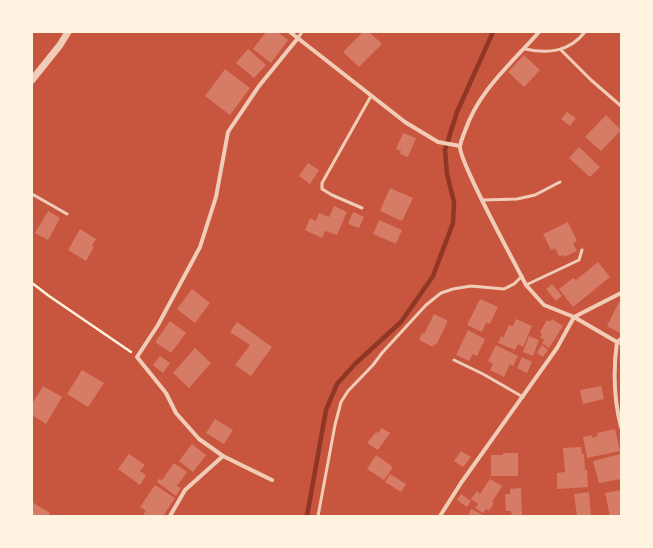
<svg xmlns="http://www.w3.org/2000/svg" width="653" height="548" viewBox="0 0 653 548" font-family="Lato,sans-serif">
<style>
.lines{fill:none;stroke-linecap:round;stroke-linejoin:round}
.stream{stroke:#8f3625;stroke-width:4.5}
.building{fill:#d67c66}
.path{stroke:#fff3e0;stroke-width:2.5}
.service{stroke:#f1ccb7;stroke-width:3}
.minor{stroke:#f1ccb7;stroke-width:4}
.tertiary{stroke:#f1ccb7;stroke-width:7}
</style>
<rect width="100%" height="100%" fill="#c8553d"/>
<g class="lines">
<path class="stream" d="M307,516L326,410L337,384L355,364L401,322L433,276L453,223L454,202L447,174L445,150L457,112L493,32"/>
</g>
<path class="building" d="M266,32H278L288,40L271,63L253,49Z
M363,32H369L382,44L359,67L343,52Z
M248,49L266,65L254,78L236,63Z
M524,55L540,70L524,87L508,72Z
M225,69L250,88L230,115L205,96Z
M567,112L576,118L570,126L561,119Z
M606,115L621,130L601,151L585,137Z
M403,133L416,138L408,157L400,154L401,151L396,149Z
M579,147L600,167L590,177L569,158Z
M308,163L319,170L310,184L299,176Z
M390,188L413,198L402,221L380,211Z
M334,206L347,212L337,235L325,231L322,238L305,230L310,218L316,221L319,213L329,217Z
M48,211L60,218L48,240L35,233Z
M353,212L364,217L359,228L348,224Z
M379,220L402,230L396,244L373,234Z
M568,222L577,241L573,243L577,251L564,257L563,255L559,256L555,248L551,250L543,234Z
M80,229L96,239L92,246L94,247L86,261L68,250Z
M598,262L610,277L573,307L559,289L573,278L576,280Z
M552,284L562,296L556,301L546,289Z
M192,289L210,303L195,323L177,309Z
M480,299L498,307L490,324L486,323L482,332L467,325Z
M619,302L621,303L620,333L607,326Z
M434,314L448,321L436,345L434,344L433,347L419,340L422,333L424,334Z
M516,319L532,326L523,347L518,344L515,350L498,343L501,336L503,338L509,325L513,326Z
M552,319L563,326L549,348L542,343L544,340L540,337L542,334L540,332L547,320L550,322Z
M170,321L186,333L171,353L155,342Z
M237,322L272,347L251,376L235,365L250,345L230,332Z
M468,330L485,339L477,356L473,354L469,361L456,355Z
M529,336L539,340L533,356L523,352Z
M496,345L518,356L513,366L510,364L504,377L490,370L493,364L488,361Z
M542,345L548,350L543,357L537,353Z
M195,348L211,363L189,388L173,373Z
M160,356L170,363L163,373L153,365Z
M522,357L532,362L527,373L517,368Z
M82,370L104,383L88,407L67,394Z
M43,386L62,397L46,424L32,415V404Z
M601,386L604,399L583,404L580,390Z
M215,419L233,430L224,444L206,433Z
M382,428L390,433L378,450L367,443L376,432L378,433Z
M615,429L620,451L587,458L583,437L592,435V438L598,436L597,433Z
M192,444L206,455L193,472L179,461Z
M581,447L582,454H584L585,470H587L588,487L557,489V473L565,472L563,448Z
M461,451L471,457L463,467L454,461Z
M503,453H518V476H491V455H503Z
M129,454L145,465L140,471L146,475L140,485L118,469Z
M620,454L621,479L599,483L593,461Z
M376,455L393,467L384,480L367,469Z
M174,463L187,472L177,486L181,488L176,496L157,482L159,479L162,480Z
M390,474L406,484L401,492L385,482Z
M490,479L502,486L492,502L494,503L489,511L486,509L483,513L475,508L478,504L471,499L477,491L480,494Z
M155,485L175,498L163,516H142L146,511L140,507Z
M521,488L522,515L512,516L511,511H506L505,494H510V489Z
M621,490V516H610L605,493Z
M589,492L591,516H577L574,494Z
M461,494L471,501L467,507L457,500Z
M32,502L50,513L48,516H32Z
M471,509L485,516H468Z"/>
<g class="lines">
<path class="path" d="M32,283L49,296L131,352"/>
<path class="service" d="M298,38L302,32
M525,49C548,54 569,52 585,32
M561,50L591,80L621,106
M32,194L67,214
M483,200L517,199L535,195L560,182
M362,208L332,195L322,189V183L371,96
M526,285L579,260L582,250
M621,338L617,342L621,344
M454,360L483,374L523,397
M318,516L335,425L341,402L348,391L373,365L382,353L426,305L441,293L453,289L471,286L504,289L514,284L522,276"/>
<path class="minor" d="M290,32L405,122L438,142L460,146
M539,32C511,64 479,90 465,131C463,136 461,141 460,146C458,160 516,265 526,285L544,305L574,317L617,342C613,371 614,400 621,427
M272,480L223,456L199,439L176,413L166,393L137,357L158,325L200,247L216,197L228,132L259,86L298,38
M170,516L185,490L223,456
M440,516L461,483L557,348L574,317L621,293"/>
<path class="tertiary" d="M32,80L60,45L68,32"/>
</g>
<rect width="653" height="548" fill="none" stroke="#fff3e0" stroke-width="66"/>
</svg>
